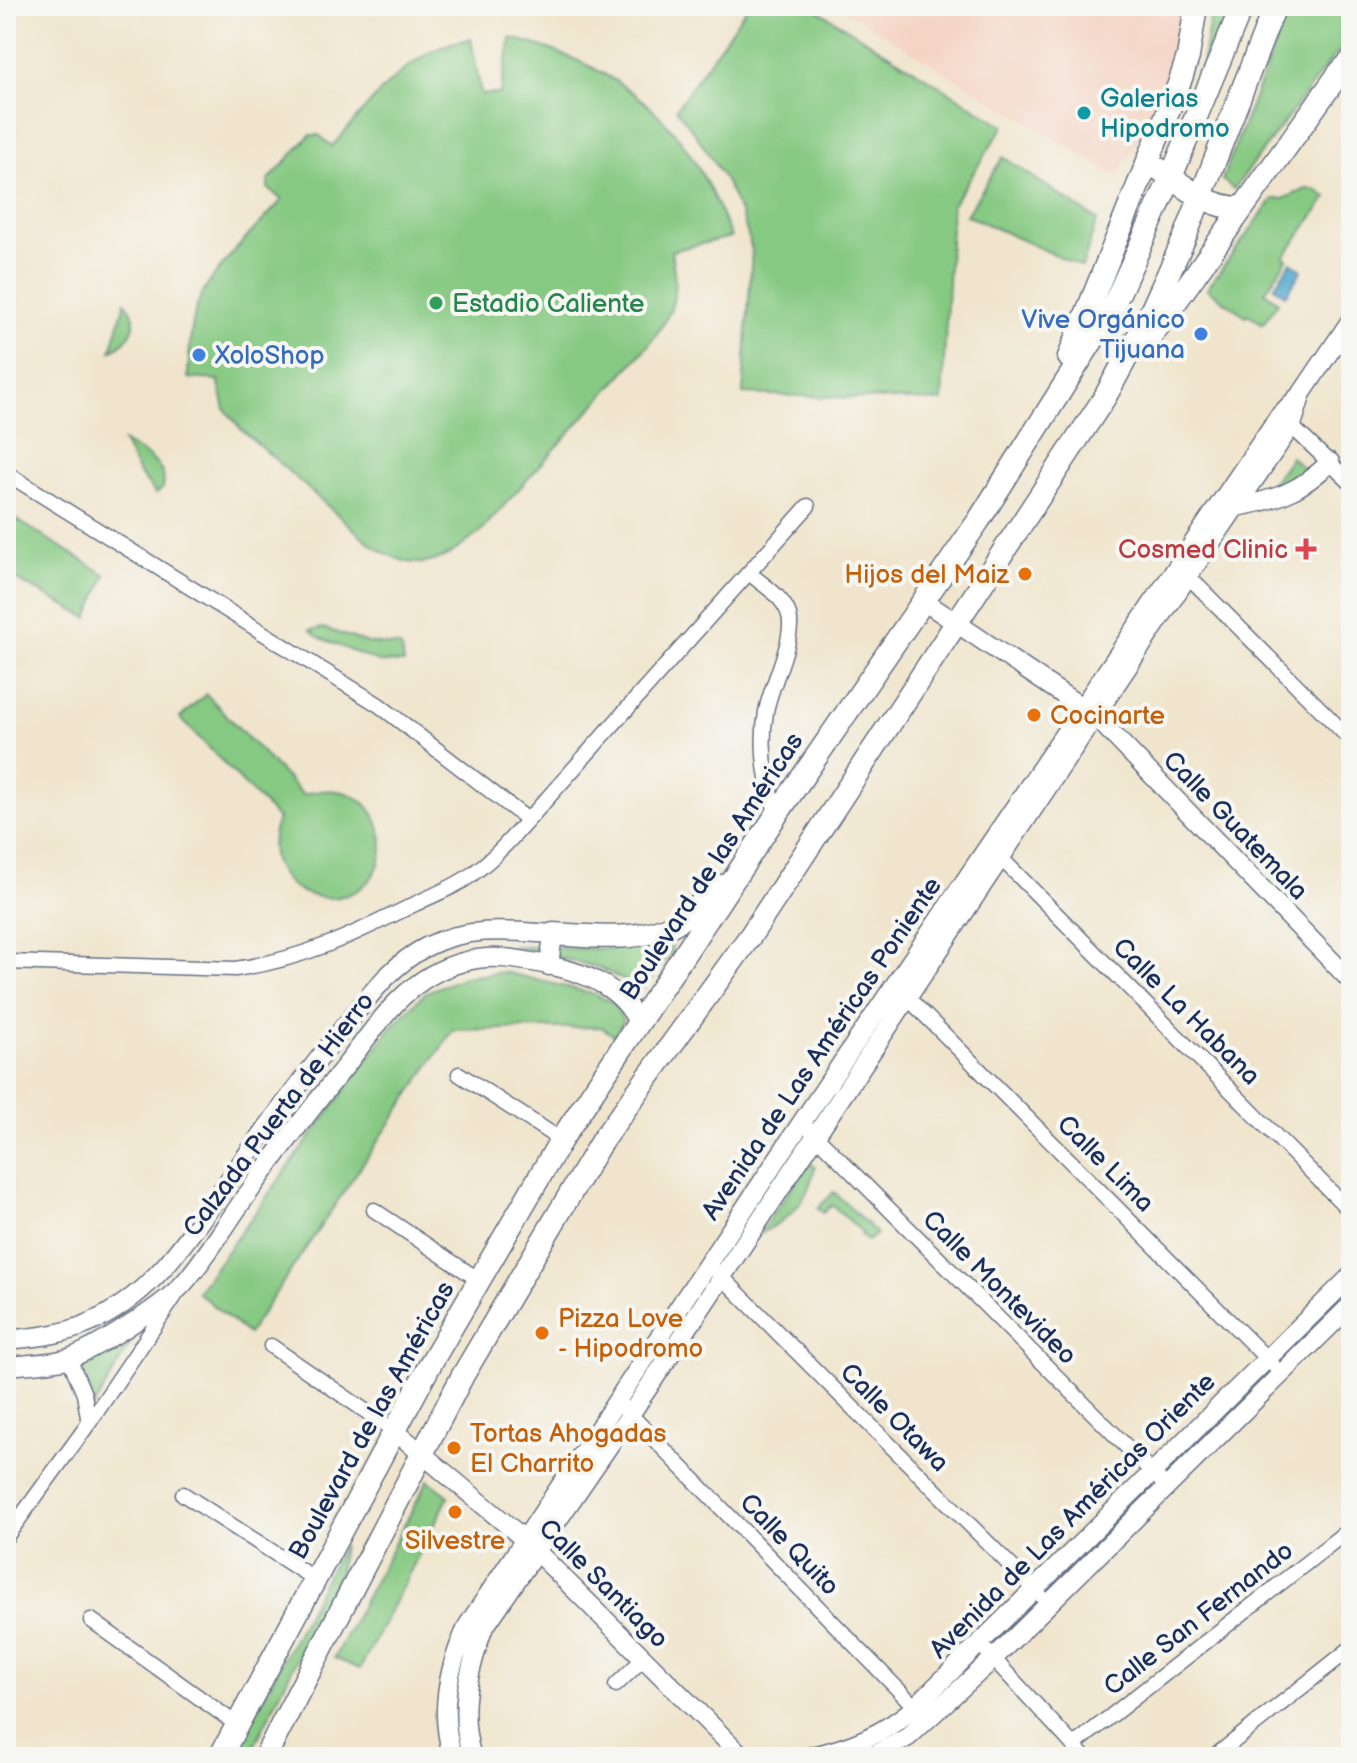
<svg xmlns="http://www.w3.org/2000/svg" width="1357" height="1763" viewBox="0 0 1357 1763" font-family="'Balsamiq Sans',sans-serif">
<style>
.built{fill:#f5d3c2}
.green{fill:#86c982;stroke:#507c70;stroke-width:2}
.water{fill:#50a5cc;stroke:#366a95;stroke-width:2}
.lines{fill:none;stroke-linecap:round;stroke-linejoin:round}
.minor-casing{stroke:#666f84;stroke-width:17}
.tertiary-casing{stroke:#666f84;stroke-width:21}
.primary-casing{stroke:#666f84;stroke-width:25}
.minor{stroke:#fff;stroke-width:14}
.tertiary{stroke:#fff;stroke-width:18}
.primary{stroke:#fff;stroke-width:22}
.culture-dot{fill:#0f9aa8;stroke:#f6f6f2;stroke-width:3}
.leisure-dot{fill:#2e9e5b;stroke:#f6f6f2;stroke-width:3}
.shop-dot{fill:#3f7fe0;stroke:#f6f6f2;stroke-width:3}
.health-dot{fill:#e0444e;stroke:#f6f6f2;stroke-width:3}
.food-dot{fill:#e8710a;stroke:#f6f6f2;stroke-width:3}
.labels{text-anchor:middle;stroke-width:8;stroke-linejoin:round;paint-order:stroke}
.culture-label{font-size:26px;fill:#0d838f;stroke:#f6f6f2;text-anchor:start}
.leisure-label{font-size:26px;fill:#27864d;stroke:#f6f6f2;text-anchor:start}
.shop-label{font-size:26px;fill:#366cbe;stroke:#f6f6f2;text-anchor:end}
.health-label{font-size:26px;fill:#be3a42;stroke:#f6f6f2;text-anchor:end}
.food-label{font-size:26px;fill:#c56008;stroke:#f6f6f2;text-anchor:start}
.street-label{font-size:26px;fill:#1b2f5e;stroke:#f6f6f2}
</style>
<rect width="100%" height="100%" fill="#f6f6f2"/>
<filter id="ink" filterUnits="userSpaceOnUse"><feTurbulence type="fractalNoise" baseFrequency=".0125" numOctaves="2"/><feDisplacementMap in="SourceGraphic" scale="16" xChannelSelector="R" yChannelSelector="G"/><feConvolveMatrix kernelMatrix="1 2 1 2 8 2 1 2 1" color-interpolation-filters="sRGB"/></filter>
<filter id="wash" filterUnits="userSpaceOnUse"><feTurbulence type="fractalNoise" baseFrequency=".006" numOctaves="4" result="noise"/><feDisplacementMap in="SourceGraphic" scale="32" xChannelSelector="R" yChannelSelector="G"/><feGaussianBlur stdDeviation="1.8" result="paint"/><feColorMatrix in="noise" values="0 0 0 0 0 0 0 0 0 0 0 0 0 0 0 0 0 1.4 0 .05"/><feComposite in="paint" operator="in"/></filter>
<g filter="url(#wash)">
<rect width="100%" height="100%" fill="#f0e5cc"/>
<path class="built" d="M837,6H1188L1180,33L1187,38L1168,71L1176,75L1117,177Z"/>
<path class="green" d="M748,6H811L1004,126L952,205L942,401L743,394L752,250C739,196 710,152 676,109Z
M1211,6H1230L1198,88L1211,14Z
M1290,6H1336L1351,20V47L1337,53L1327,65L1234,189L1222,180Z
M511,38C581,55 644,88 686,148C705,175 718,207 731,237L671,251C679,298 676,308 647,347L480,532C438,567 413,576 367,541L241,429L225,409L218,380L188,378C189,355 190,331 196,309C205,276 259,226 282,200L268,188V181L310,135H319L332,146C372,103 409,47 471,39L481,94H500Z
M1003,157L1097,220L1082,267L966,215Z
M1306,189H1314L1327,197L1284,257L1287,259L1265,292L1278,302L1263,324L1248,314L1246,316L1207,289L1273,199H1283Z
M125,302C143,320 132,340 111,351Z
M123,442C140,451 169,464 163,488L156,494L139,473Z
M1291,457L1309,474L1263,496Z
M6,513L106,575L88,618L6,574Z
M323,628L368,643L398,646L402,649L404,663L378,662L320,638L310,630Z
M206,694L303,795C325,788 348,788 366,805C378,817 383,834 382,850C374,922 263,908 273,837C273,831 277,824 278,819L180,718Z
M671,940L672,951L644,988L634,986L600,968L512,946L607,949Z
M504,972L591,993L614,1003L623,1021L615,1036L601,1027L453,1030L248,1334L197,1292L392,1026L426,992L465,977Z
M810,1162L815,1167C806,1206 791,1217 757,1236Z
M834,1192L877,1234L867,1241L861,1235L863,1233L832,1205L823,1213L818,1208Z
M136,1334L92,1409C93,1392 88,1381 79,1368Z
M428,1480L449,1496L360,1669L334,1658Z
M343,1545L339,1573L249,1757H232Z"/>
<path class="water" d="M1291,262L1302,270L1286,295L1274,287Z"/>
</g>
<g filter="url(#ink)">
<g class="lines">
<defs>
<path id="minor" d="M1285,420L1351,483
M6,473L379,705L528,820
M1182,570L1351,740
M749,573C762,584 781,595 788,612C798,636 770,685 766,712C760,747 765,781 777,814
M994,851L1351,1212
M6,962L235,969C302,960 355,934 415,904C435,894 458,886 475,872C495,857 512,838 528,820L808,506
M901,991L1273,1365
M459,1074L561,1140
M810,1130L1166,1486
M374,1210L479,1280
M715,1270L1040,1595
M271,1346L396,1432
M69,1358L84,1394L89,1423
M618,1402L922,1714
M183,1494L316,1580
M6,1537L89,1423L175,1296
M91,1620L236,1724
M979,1643L1084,1757
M616,1685L643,1659
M1074,1745L1351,1528
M1214,1757L1351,1648"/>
<path id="tertiary" d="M1236,507C1276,500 1301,491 1330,462
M922,600L1095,716L1351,981
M6,1340C40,1337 70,1334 100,1318C160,1287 193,1230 231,1177C267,1127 303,1078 341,1031C366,1000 391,964 428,946C468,926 510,931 553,934L549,966
M6,1366C26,1364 47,1364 66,1359C94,1351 164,1305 183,1284C206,1258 224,1227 244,1199C277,1153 311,1108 347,1064C380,1021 407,977 463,962C493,953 523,960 553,966C589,974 624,989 639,1025
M396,1432L524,1539L743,1757
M453,1757C438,1711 448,1667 468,1625L802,1122L1279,416L1302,393L1351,320
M472,1757C458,1712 468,1673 483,1629L630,1415L1188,576L1292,425L1301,396
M808,1757C849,1748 883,1735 915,1707L1351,1276
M871,1757L908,1737L994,1658L1351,1305"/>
<path id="primary" d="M1159,169C1184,186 1209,208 1241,208
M1149,339L1340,72L1351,61
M1069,357L1179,84L1188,57L1196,6
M553,934C588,936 627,941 660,930C684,922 703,901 721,886
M220,1757L432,1361L561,1140L777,814L979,520L1111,311L1171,177L1242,6
M265,1757L463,1375L601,1142L751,935L1105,397L1148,318L1185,237L1275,6"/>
</defs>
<use href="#minor" class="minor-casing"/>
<use href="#tertiary" class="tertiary-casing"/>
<use href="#primary" class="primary-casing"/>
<use href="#minor" class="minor"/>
<use href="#tertiary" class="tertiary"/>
<use href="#primary" class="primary"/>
</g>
</g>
<circle class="culture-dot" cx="1084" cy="113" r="8"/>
<circle class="leisure-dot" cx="436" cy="303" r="8"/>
<g class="shop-dot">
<circle cx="1201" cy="334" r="8"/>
<circle cx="199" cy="355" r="8"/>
</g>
<path class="health-dot" d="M1302 537h8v8h8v8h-8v8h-8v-8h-8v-8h8z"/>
<g class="food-dot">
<circle cx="1025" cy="574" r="8"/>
<circle cx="1034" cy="715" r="8"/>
<circle cx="542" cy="1333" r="8"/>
<circle cx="454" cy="1448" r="8"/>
<circle cx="455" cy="1512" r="8"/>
</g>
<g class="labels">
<g class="culture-label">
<text x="1100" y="107">Galerias<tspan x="1100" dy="30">Hipodromo</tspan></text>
</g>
<g class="leisure-label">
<text x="452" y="312">Estadio Caliente</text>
</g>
<g class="shop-label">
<text x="1185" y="328">Vive Orgánico<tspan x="1185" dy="30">Tijuana</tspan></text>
<text x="215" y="364" text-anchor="start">XoloShop</text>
</g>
<g class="health-label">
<text x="1288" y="558">Cosmed Clinic</text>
</g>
<g class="food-label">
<text x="1009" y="583" text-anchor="end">Hijos del Maiz</text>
<text x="1050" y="724">Cocinarte</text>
<text x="558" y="1327">Pizza Love<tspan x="558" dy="30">- Hipodromo</tspan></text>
<text x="470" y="1442">Tortas Ahogadas<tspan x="470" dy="30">El Charrito</tspan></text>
<text x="455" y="1549" text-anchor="middle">Silvestre</text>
</g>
<g class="street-label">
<text transform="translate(1236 825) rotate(46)" y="9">Calle Guatemala</text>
<text transform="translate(711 866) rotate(-57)" y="9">Boulevard de las Américas</text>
<text transform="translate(1187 1011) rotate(45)" y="9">Calle La Habana</text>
<text transform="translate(821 1048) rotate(-56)" y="9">Avenida de Las Américas Poniente</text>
<text transform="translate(278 1114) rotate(-53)" y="9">Calzada Puerta de Hierro</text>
<text transform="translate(1106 1163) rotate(45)" y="9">Calle Lima</text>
<text transform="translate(1000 1287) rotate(45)" y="9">Calle Montevideo</text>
<text transform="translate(895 1417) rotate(45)" y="9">Calle Otawa</text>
<text transform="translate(371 1420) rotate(-61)" y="9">Boulevard de las Américas</text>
<text transform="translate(1072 1515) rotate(-45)" y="9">Avenida de Las Américas Oriente</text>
<text transform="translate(790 1544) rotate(46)" y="9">Calle Quito</text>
<text transform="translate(604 1583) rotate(45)" y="9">Calle Santiago</text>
<text transform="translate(1198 1618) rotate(-38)" y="9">Calle San Fernando</text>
</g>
</g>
<rect width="1357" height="1763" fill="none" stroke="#f6f6f2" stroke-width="32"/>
</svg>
